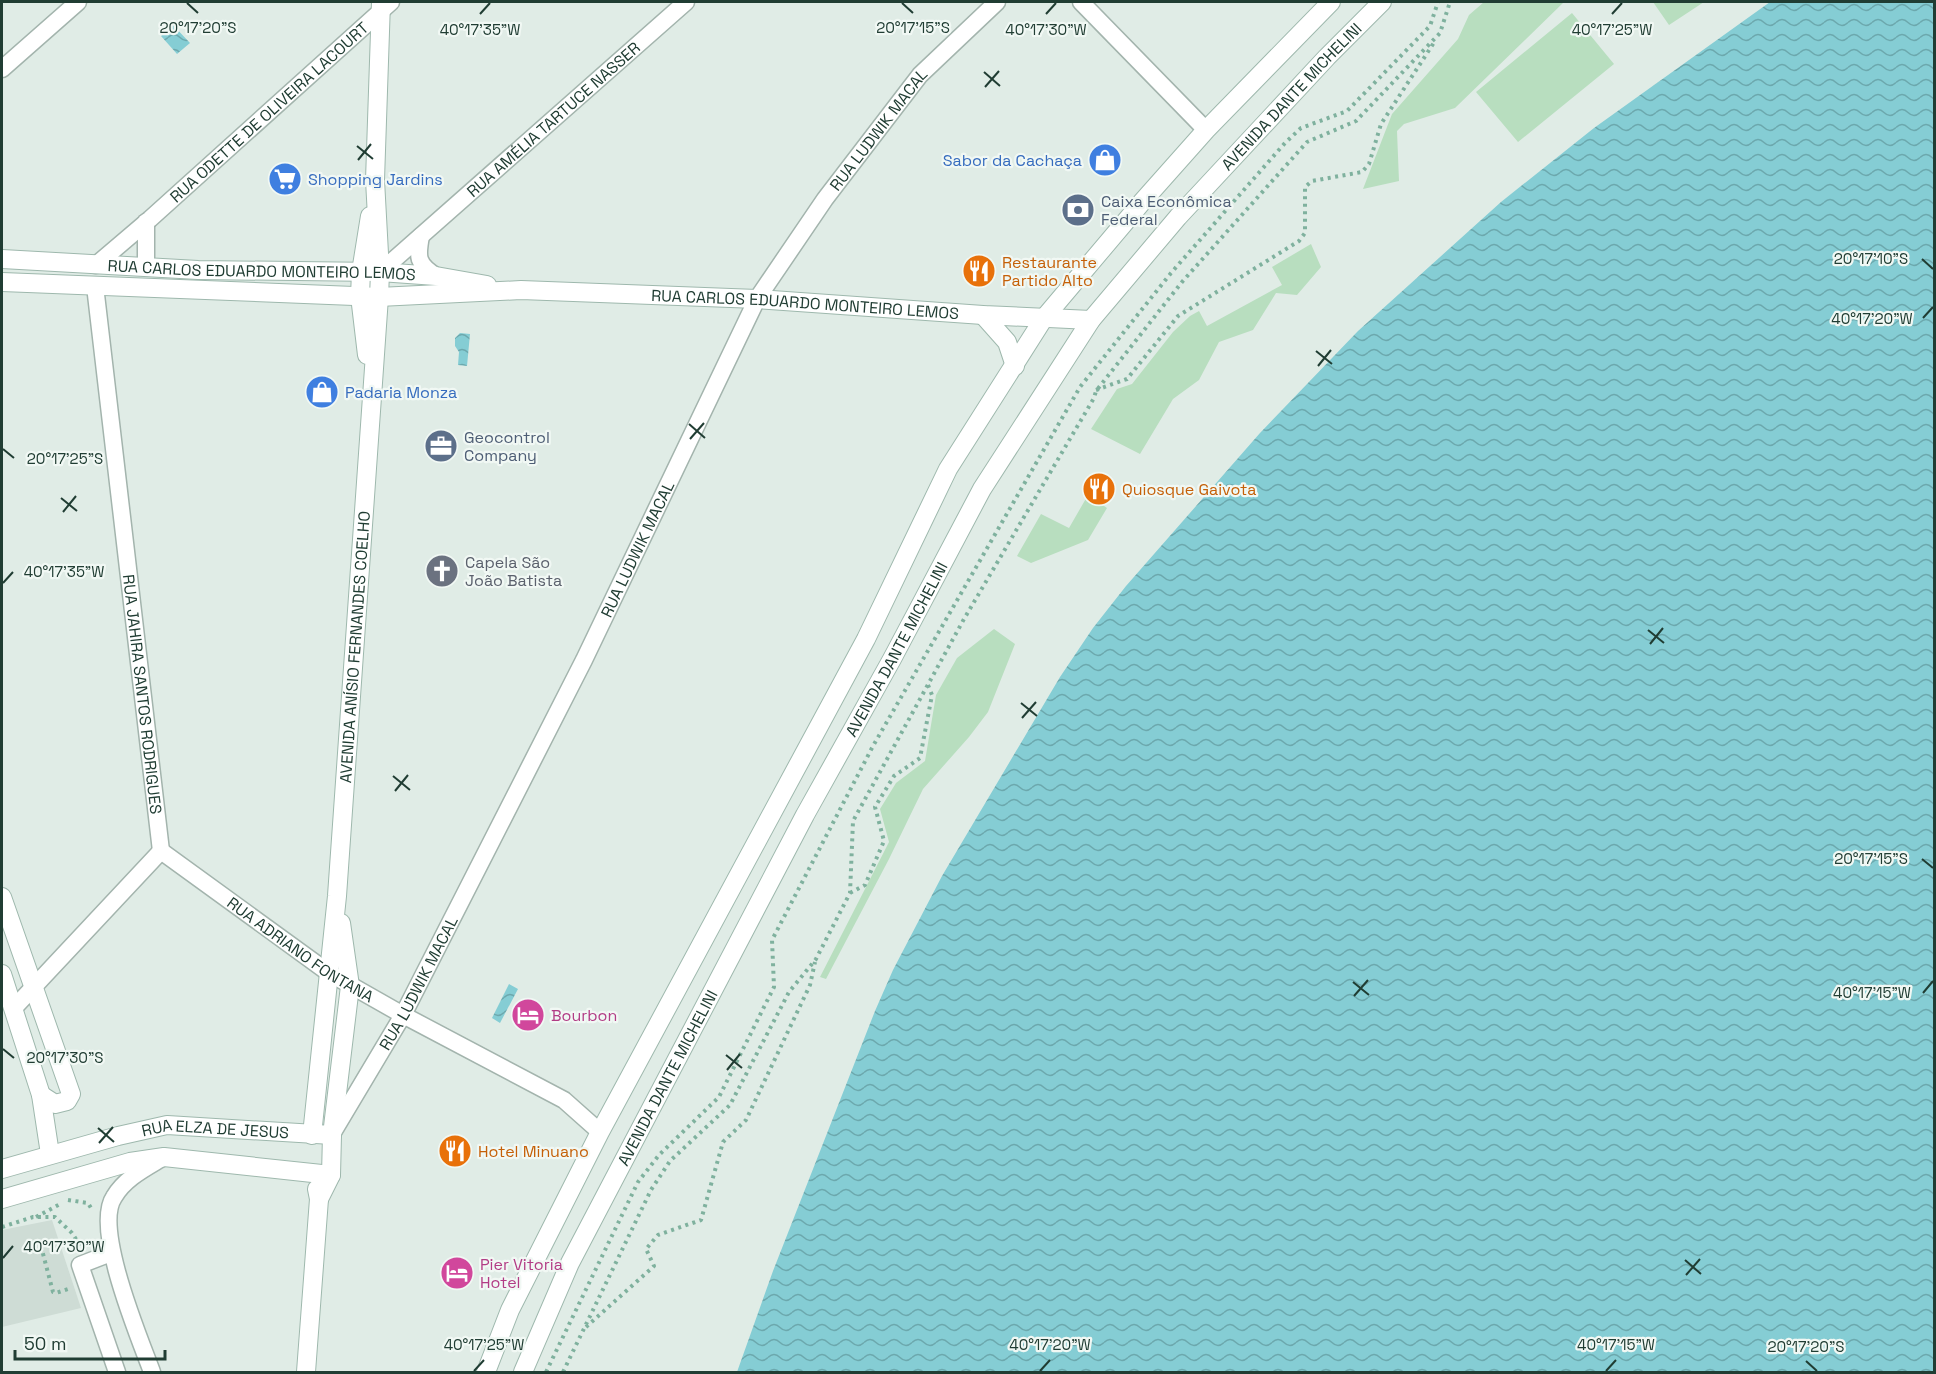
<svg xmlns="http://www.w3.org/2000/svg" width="1936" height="1374" viewBox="0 0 1936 1374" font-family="'Space Grotesk',sans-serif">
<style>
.built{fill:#cedcd5}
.grass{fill:#b8debf}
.water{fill:url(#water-waves)}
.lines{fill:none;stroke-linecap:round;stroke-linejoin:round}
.street-casing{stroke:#a3b4ad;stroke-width:19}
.secondary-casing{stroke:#9eb8ad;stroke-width:20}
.path{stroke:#7fb19e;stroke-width:4;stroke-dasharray:3 4.5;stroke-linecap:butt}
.street{stroke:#fff;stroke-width:16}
.secondary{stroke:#fff;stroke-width:18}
.ticks{fill:none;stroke:#203d33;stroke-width:2}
.labels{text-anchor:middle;stroke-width:4.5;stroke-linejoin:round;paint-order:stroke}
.street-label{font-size:16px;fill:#203d33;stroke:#f1f8f4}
.shop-label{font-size:16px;fill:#366cbe;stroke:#f1f8f4;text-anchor:start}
.service-label{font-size:16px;fill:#4e5e75;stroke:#f1f8f4;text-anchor:start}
.food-label{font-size:16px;fill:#c56008;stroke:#f1f8f4;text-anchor:start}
.worship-label{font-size:16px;fill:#5b616d;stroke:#f1f8f4;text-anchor:start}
.hotel-label{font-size:16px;fill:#b23c85;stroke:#f1f8f4;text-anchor:start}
.ticks-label{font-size:15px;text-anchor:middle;fill:#203d33;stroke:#f1f8f4;stroke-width:4.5;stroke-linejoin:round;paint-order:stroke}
</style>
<defs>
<pattern id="water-waves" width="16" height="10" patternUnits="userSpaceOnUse" patternTransform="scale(1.5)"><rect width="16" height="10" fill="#85cdd4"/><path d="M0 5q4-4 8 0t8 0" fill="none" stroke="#6ca8ad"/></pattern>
</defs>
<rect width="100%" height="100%" fill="#e0ece6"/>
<path class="built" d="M52,1220L81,1308L2,1327V1230Z"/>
<path class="grass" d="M1484,2H1564L1455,108L1404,124L1397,131L1399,181L1363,189L1392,114L1458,39L1469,15Z
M1653,2H1704L1669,25Z
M1572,13L1614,64L1518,142L1476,92Z
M1311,244L1321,267L1297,295L1276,293L1253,330L1219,342L1199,380L1173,399L1140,454L1091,429L1117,389L1132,384L1173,332L1190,316L1199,311L1207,326L1282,285L1272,267Z
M1088,495L1107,508L1088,540L1031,563L1017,556L1041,514L1069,528Z
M994,629L1015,644L988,712L969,737L923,789L889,859L826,979L820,977L889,842L880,809L896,783L925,761L936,695L957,658Z"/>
<path class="water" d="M1770,2H1934V1372H737L773,1271L875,1011L893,970L942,876L1060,677L1093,628L1126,586L1260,433L1358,331L1501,202L1594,128Z
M173,25L190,43L177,54L161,36Z
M460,333L470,334L467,366L458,365L459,352L455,346V338Z
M509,984L518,989L500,1023L492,1018Z"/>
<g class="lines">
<defs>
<g id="street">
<path d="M1081,2L1206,130"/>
<path d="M2,69L78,2"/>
<path d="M146,222V267"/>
<path d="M421,236C417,257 417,264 436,276"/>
<path id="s1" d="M96,265L150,219L391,2"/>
<path id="s2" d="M380,272L686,2"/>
<path id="s3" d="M95,286L161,851"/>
<path id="s4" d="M161,851L329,973L403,1015L564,1100L600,1132"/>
<path d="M13,1009L161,851"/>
<path id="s5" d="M332,1134L403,1015L584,660L757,299L825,199L920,75L997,2"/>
<path d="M111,1253L80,1265L117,1372"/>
<path d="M152,1372C139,1337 93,1228 114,1197C125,1178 146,1168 164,1157"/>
</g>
<g id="secondary">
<path id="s6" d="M2,259L198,270L380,272L436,276L487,285"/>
<path id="s7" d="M2,282L379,297L521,290L757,299L983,315L1091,320"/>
<path d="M983,315L1007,342L1015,366"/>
<path d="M367,355L360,296L361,272L370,216"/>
<path d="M2,897L71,1094L67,1101L55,1104L41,1095"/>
<path d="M2,974L41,1095L50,1154"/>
<path id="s8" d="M312,1135L337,896L379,297L380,272L375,180L381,2"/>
<path id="s9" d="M2,1169L118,1136L167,1125L332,1135"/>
<path d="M2,1199L130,1162L164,1157L331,1175"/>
<path d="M319,1199L331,1175L332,1135L350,986L341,923"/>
<path d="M306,1372L319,1199L317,1189"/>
<path d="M486,1372L510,1310L600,1132L866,639L948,469L1044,318L1142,202L1206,130L1331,2"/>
<path id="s10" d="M523,1372L570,1263L805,815L892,659L982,489L1091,320L1178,217L1327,57L1382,2"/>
</g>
</defs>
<use href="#street" class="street-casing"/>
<use href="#secondary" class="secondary-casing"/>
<path class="path" d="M1096,390L1127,379L1178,316L1299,241L1305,233V187L1312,181L1362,172L1369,164L1381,124L1435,41
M850,893L865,885L884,841L875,807L894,776L920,758L932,695L928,685
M68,1200L88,1203L91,1208
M36,1217L62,1203
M2,1227L33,1217H55L72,1233L81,1247
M41,1246L53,1292L56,1293L71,1288
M586,1327L654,1266L646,1249L658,1235L701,1220L723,1142L746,1120L810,985L815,962
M546,1372L638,1182L659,1155L719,1097L774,987L772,940L873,746L1080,387L1171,273L1285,143L1301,128L1347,111L1430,26L1438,2
M563,1372L651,1190L670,1161L730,1105L789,992L816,959L850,893L853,821L964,619L1094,398L1096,391L1182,282L1307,142L1356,121L1440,33L1450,2"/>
<use href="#street" class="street"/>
<use href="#secondary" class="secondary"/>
</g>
<path class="ticks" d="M187,3L198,13M902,3L913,13M480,14L490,3M1046,14L1056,3M1612,14L1622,3M984,72L1000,86M985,87L999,71M357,146L373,159M358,160L371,144M1922,259L1933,269M1923,318L1933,307M1316,351L1332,364M1318,366L1331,350M689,424L705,438M690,439L704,423M3,449L14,458M61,498L77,511M63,512L76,496M3,583L13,572M1648,630L1664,643M1650,644L1663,628M1021,703L1037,716M1022,718L1036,702M393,776L410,790M395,791L408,775M1922,859L1933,868M1353,982L1369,995M1923,993L1933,981M1354,996L1368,980M3,1049L14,1058M726,1055L742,1068M727,1070L740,1054M98,1128L114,1142M99,1143L113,1127M3,1258L13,1246M1685,1260L1701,1274M1686,1275L1700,1259M1806,1361L1817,1371M474,1371L484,1360M1040,1371L1050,1360M1606,1371L1616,1360"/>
<defs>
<symbol id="shop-disc" viewBox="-11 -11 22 22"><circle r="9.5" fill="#3f7fe0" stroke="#f1f8f4"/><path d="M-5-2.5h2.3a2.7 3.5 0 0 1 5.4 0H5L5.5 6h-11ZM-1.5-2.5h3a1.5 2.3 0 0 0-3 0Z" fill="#fff"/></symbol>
<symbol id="supermarket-disc" viewBox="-11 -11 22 22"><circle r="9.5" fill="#3f7fe0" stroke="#f1f8f4"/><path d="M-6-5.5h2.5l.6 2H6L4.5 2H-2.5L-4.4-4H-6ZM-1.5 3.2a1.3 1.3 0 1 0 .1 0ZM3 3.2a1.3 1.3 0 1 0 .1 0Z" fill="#fff"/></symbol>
<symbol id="bank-disc" viewBox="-11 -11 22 22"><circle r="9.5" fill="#5c6f8a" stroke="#f1f8f4"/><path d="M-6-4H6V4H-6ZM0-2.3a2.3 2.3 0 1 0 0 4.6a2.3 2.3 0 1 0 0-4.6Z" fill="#fff"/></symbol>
<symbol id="restaurant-disc" viewBox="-11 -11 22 22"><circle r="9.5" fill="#e8710a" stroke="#f1f8f4"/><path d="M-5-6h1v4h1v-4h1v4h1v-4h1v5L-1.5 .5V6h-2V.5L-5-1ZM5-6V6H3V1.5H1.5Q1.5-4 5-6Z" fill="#fff"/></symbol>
<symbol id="office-disc" viewBox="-11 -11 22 22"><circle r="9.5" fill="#5c6f8a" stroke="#f1f8f4"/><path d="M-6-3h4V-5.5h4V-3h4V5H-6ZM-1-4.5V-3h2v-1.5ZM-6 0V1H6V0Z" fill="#fff"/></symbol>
<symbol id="church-disc" viewBox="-11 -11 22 22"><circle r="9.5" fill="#6b7280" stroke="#f1f8f4"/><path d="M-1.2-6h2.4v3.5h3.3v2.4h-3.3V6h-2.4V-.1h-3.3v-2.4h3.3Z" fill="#fff"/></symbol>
<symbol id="hotel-disc" viewBox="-11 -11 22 22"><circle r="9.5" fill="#d1479c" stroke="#f1f8f4"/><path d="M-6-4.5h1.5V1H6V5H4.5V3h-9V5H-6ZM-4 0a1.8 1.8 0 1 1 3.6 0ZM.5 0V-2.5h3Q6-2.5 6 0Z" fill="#fff"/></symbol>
</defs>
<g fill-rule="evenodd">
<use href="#shop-disc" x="1086" y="141" width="38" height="38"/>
<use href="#supermarket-disc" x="266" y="160" width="38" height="38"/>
<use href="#bank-disc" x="1059" y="191" width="38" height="38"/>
<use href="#restaurant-disc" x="960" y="252" width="38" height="38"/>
<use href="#shop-disc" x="303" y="373" width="38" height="38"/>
<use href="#office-disc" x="422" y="427" width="38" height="38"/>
<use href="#restaurant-disc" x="1080" y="470" width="38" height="38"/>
<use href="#church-disc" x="423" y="552" width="38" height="38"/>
<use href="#hotel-disc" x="509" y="996" width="38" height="38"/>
<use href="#restaurant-disc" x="436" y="1132" width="38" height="38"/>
<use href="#hotel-disc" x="438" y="1254" width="38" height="38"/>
</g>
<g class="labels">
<g class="street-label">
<text dy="6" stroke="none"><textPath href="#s10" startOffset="1497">AVENIDA DANTE MICHELINI</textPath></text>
<text dy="6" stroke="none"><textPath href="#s1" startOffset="231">RUA ODETTE DE OLIVEIRA LACOURT</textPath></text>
<text dy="6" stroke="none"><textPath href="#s2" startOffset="231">RUA AMÉLIA TARTUCE NASSER</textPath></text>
<text dy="6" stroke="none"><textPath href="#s5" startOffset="1146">RUA LUDWIK MACAL</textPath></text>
<text dy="6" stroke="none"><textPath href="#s6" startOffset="260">RUA CARLOS EDUARDO MONTEIRO LEMOS</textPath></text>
<text dy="6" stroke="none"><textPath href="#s7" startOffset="804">RUA CARLOS EDUARDO MONTEIRO LEMOS</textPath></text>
<text dy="6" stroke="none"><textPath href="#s5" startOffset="660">RUA LUDWIK MACAL</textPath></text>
<text dy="6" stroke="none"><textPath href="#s8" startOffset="490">AVENIDA ANÍSIO FERNANDES COELHO</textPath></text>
<text dy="6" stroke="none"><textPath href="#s10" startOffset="814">AVENIDA DANTE MICHELINI</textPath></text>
<text dy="6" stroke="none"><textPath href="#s3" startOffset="411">RUA JAHIRA SANTOS RODRIGUES</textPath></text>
<text dy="6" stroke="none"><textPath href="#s4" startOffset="171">RUA ADRIANO FONTANA</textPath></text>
<text dy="6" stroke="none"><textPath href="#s5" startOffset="174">RUA LUDWIK MACAL</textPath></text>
<text dy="6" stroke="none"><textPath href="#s10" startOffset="328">AVENIDA DANTE MICHELINI</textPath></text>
<text dy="6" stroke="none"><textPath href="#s9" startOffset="219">RUA ELZA DE JESUS</textPath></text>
</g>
<g class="shop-label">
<text x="1082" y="166" text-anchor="end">Sabor da Cachaça</text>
<text x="308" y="185">Shopping Jardins</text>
<text x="345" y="398">Padaria Monza</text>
</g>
<g class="service-label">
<text x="1101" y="207">Caixa Econômica<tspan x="1101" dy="18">Federal</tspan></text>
<text x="464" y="443">Geocontrol<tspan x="464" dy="18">Company</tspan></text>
</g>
<g class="food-label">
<text x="1002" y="268">Restaurante<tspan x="1002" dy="18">Partido Alto</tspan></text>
<text x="1122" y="495">Quiosque Gaivota</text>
<text x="478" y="1157">Hotel Minuano</text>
</g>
<g class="worship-label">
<text x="465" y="568">Capela São<tspan x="465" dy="18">João Batista</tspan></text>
</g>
<g class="hotel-label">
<text x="551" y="1021">Bourbon</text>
<text x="480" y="1270">Pier Vitoria<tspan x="480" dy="18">Hotel</tspan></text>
</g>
</g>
<g class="ticks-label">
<text x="198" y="33">20°17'20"S</text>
<text x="913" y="33">20°17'15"S</text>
<text x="480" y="35">40°17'35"W</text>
<text x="1046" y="35">40°17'30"W</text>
<text x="1612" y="35">40°17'25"W</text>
<text x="1871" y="264">20°17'10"S</text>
<text x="1872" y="324">40°17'20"W</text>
<text x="65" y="464">20°17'25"S</text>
<text x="64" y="577">40°17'35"W</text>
<text x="1871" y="864">20°17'15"S</text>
<text x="1872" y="998">40°17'15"W</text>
<text x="65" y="1063">20°17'30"S</text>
<text x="64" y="1252">40°17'30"W</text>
<text x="484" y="1350">40°17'25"W</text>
<text x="1050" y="1350">40°17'20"W</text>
<text x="1616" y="1350">40°17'15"W</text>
<text x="1806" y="1352">20°17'20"S</text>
</g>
<rect width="1936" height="1374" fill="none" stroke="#203d33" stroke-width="6"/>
<path d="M15 1350v9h150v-9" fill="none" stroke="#203d33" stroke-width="3"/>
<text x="24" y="1350" font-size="18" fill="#203d33" stroke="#f1f8f4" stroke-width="4.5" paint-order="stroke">50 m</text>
</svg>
